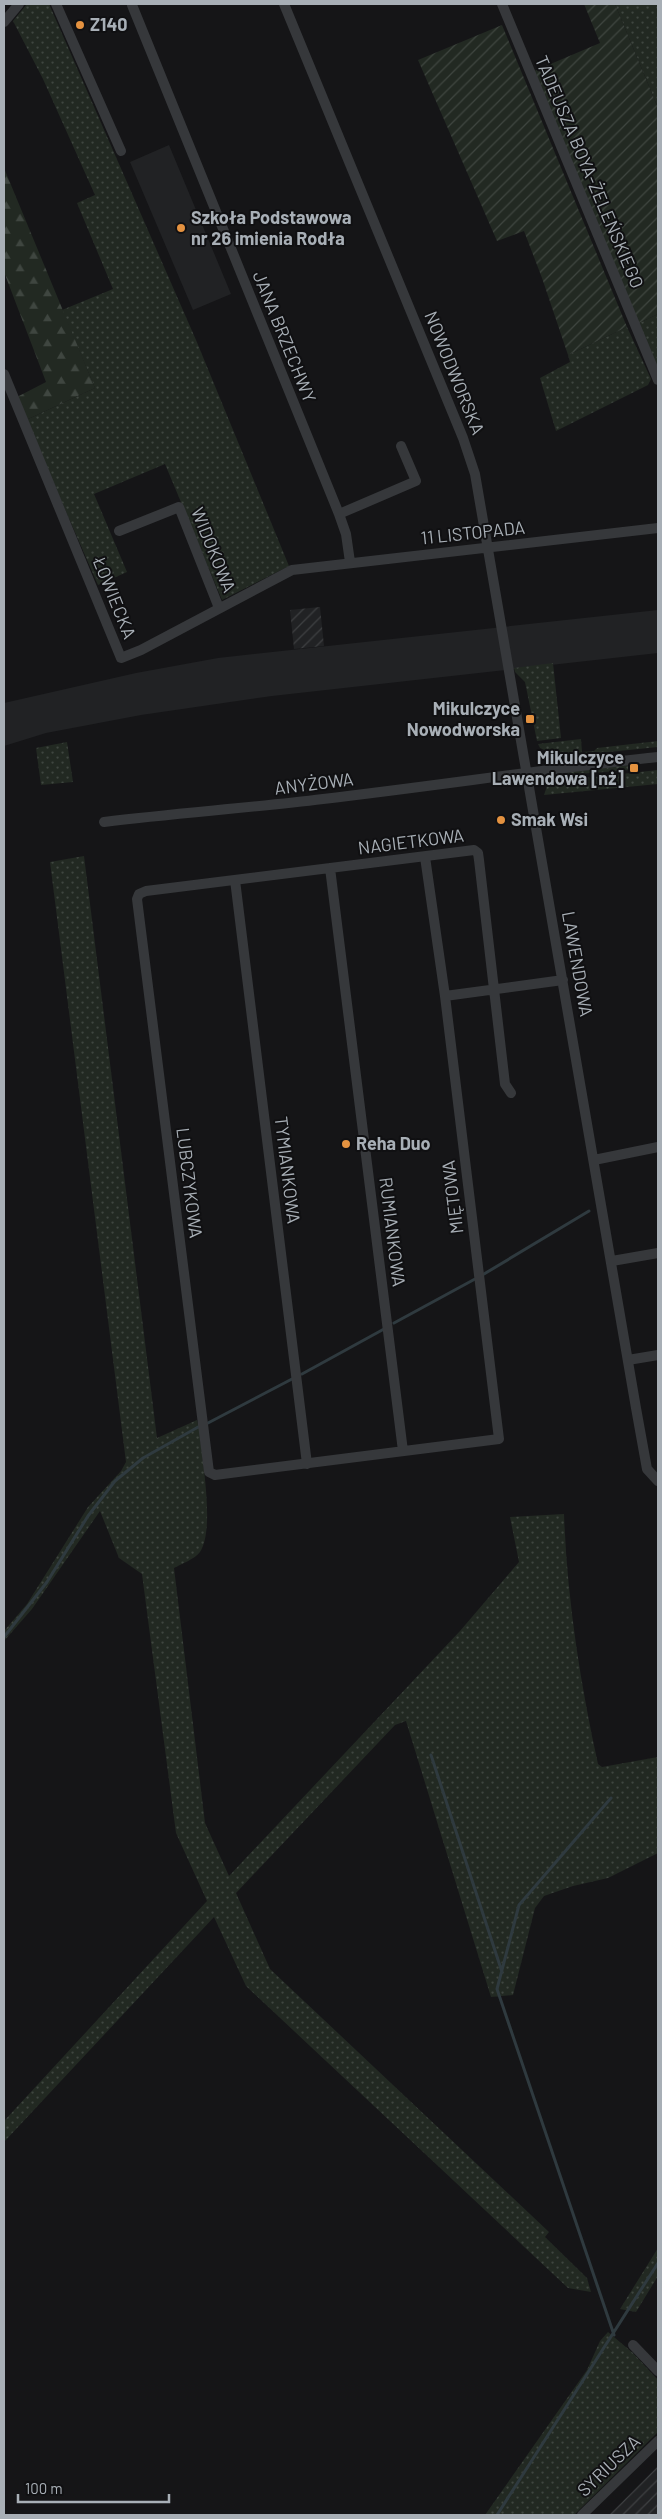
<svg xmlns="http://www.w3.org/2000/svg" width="662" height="2519" viewBox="0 0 662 2519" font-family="Barlow,sans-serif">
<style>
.built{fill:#212224}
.industrial{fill:url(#industrial-furrows)}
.grass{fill:url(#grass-dots)}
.forest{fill:url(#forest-firs)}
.garden{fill:url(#garden-furrows)}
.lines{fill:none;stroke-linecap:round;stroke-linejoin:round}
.stream{stroke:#2f3a3f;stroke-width:3}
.minor{stroke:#36383b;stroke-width:10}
.poi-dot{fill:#e49240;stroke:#101012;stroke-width:2}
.labels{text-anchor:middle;stroke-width:4;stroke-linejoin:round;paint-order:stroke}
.poi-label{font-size:18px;font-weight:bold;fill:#a8afb6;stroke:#101012;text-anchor:start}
.street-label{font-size:18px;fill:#a8afb6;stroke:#101012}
</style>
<defs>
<pattern id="industrial-furrows" width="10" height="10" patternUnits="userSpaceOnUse" patternTransform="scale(1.25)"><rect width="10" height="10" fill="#212224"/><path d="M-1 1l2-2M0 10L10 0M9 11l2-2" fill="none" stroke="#3e4042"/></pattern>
<pattern id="grass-dots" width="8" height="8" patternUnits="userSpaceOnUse" patternTransform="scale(1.25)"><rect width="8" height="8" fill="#222922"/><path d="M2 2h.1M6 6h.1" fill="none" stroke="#3f4640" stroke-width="1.8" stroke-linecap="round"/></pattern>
<pattern id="forest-firs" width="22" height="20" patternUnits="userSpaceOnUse" patternTransform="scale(1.25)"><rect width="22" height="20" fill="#222922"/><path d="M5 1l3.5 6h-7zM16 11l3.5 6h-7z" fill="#3f4640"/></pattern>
<pattern id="garden-furrows" width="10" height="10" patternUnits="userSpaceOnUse" patternTransform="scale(1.25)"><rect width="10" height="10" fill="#222922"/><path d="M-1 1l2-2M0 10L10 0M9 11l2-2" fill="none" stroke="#3f4640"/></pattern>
</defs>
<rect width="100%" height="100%" fill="#151517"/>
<path class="built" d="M169,145L231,294L193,310L130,162Z
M658,610V653L272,696L141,715L46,733L4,746V703L136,673L218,658Z"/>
<path class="industrial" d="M320,607L324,646L294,649L290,610Z
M658,2466V2515H609Z"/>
<path class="grass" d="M27,4H49L196,340L289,566L222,600L165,464L94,494L127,572L98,585L26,420L95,388L62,310L113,289L77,203L95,195L43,79L13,21Z
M615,4H658V108Z
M658,314V370L639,323Z
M627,327L651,379L648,385L556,431L540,378L570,362L568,355Z
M553,663L561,738L537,741L525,682L515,672L514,668Z
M581,739L582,752L594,751L597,748L658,741V747L560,757L540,748L538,744Z
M67,742L73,782L41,785L36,748Z
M629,765L630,770L565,775L564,772Z
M658,770V784L544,795L547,786L556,781Z
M84,856L157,1438L197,1420L200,1433C202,1462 215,1529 200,1552C195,1559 181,1564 174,1568L205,1823L229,1876L460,1631L519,1562L510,1517L564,1514C567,1598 580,1682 598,1764L602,1767L658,1757V1853L608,1878L573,1886L544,1896L535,1908L513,1995L491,1997L406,1721L395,1725L236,1893L270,1969L549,2232L545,2237L587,2278L591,2292L568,2288L246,1986L214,1917L4,2142V2121L207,1901L176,1833L142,1574L119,1558L100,1511L32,1609L4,1641V1631L27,1604L88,1507L121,1471L126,1462L50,862Z
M658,2248V2276L636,2312L620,2309Z
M608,2332L633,2353L658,2380V2432L574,2515H485L587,2370L600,2341Z"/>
<path class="forest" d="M4,168L95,388L26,420L17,397L46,382L4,272Z"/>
<path class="garden" d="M584,4H615L658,108V314L639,323L534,71L600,43Z
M502,25L627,327L568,355L542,278L524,231L497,241L418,60Z"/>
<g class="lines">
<path class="stream" d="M484,1274L589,1211
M394,1323L475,1279
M302,1374L384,1329
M208,1423L292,1379
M4,1637L47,1582L88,1516L115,1481L143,1458L200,1426
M431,1755L502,1972
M611,1798L519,1905L497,1989L614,2335
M497,2515L658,2263"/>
<path class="minor" d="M56,4L121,151
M284,4L463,438L475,474L636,1408L647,1469L658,1481
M502,4L658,380
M132,5L339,514L346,534L350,562
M4,22L19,4
M4,374L121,658L141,650L292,570L658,528
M339,514L416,481L401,446
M119,531L179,507L219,608
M104,822C177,813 250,808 323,799C435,786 546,769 658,757
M425,857L445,996L499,1439L215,1475L209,1472L137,899L139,894L146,891L474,850L478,853L479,860L505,1084L511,1093
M330,868L403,1451
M235,880L307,1464
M445,996L563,980
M594,1160L658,1147
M612,1261L658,1253
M628,1360L658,1355
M633,2345L658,2371
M582,2515L658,2441"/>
</g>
<g class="poi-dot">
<circle cx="80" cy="25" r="5"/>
<circle cx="181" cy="228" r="5"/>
<rect x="525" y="714" width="10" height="10" rx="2.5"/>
<rect x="629" y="763" width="10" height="10" rx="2.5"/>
<circle cx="501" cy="820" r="5"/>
<circle cx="346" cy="1144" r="5"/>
</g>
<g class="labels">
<g class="poi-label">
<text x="90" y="31">Z140</text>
<text x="191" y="224">Szkoła Podstawowa<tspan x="191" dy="21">nr 26 imienia Rodła</tspan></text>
<text x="520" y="715" text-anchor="end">Mikulczyce<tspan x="520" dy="21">Nowodworska</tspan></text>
<text x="624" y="764" text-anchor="end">Mikulczyce<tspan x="624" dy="21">Lawendowa [nż]</tspan></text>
<text x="511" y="826">Smak Wsi</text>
<text x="356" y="1150">Reha Duo</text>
</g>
<g class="street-label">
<text transform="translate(589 172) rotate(67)" y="6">TADEUSZA BOYA-ŻELEŃSKIEGO</text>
<text transform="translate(284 337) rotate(68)" y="6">JANA BRZECHWY</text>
<text transform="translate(454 373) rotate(68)" y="6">NOWODWORSKA</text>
<text transform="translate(473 533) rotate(-6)" y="6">11 LISTOPADA</text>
<text transform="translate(213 550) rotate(68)" y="6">WIDOKOWA</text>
<text transform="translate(114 598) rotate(68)" y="6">ŁOWIECKA</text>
<text transform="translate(314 784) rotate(-7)" y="6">ANYŻOWA</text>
<text transform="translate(411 842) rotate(-7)" y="6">NAGIETKOWA</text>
<text transform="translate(577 964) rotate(80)" y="6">LAWENDOWA</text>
<text transform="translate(287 1170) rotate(83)" y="6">TYMIANKOWA</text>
<text transform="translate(189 1183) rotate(83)" y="6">LUBCZYKOWA</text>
<text transform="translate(453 1197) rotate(-97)" y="6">MIĘTOWA</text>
<text transform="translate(392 1232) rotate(83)" y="6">RUMIANKOWA</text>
<text transform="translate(609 2466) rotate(-44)" y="6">SYRIUSZA</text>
</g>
</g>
<rect width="662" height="2519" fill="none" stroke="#a8afb6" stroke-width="10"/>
<path d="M18 2494v8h151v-8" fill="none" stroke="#a8afb6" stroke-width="2.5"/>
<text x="25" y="2494" font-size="15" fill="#a8afb6" stroke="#101012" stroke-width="4" paint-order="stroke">100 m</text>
</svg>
